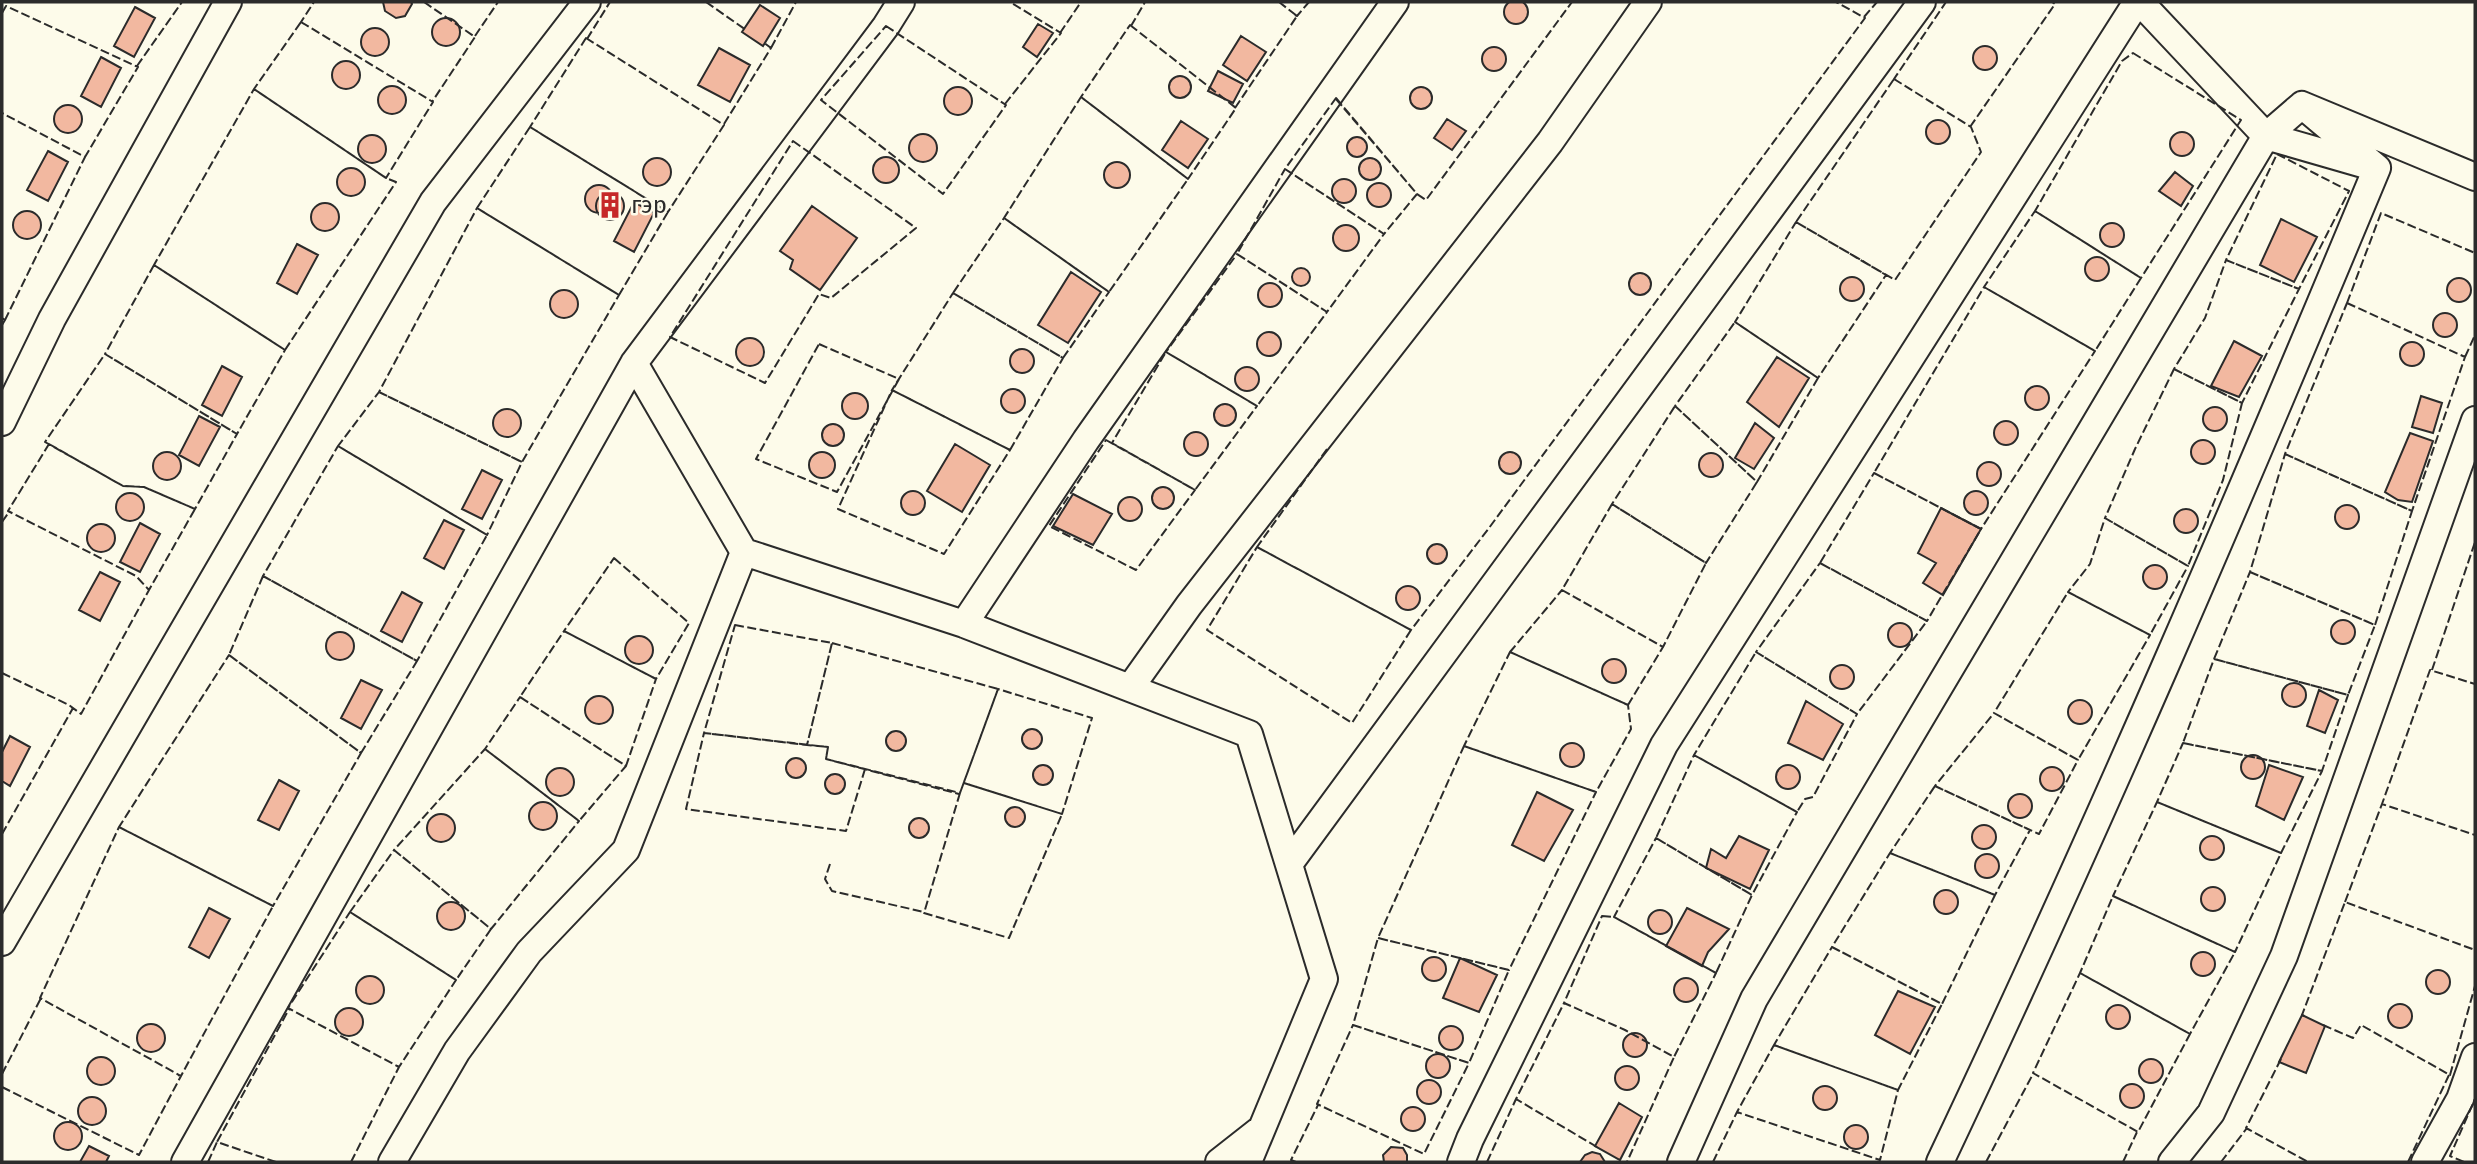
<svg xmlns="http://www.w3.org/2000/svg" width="2477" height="1164" viewBox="0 0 2477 1164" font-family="'Fira Sans',sans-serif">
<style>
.building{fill:#f2b8a0;stroke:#2b2b2b;stroke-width:2}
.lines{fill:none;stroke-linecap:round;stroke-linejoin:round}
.minor-casing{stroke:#2b2b2b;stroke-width:30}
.minor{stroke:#fdfbea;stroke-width:26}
.fence{stroke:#2b2b2b;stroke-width:2;stroke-dasharray:9 3.5;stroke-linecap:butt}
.labels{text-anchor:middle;stroke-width:5;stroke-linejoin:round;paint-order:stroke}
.poi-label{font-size:24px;fill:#2b2b2b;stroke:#fdfbea;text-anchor:start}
</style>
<rect width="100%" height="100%" fill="#fdfbea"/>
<path class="building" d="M1504 12a12 12 0 1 1 24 0a12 12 0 1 1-24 0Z
M383,2H411L412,4L405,16L396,18L385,11Z
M760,5L780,18L763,46L742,32Z
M135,7L155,18L134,57L114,46Z
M432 32a14 14 0 1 1 28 0a14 14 0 1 1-28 0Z
M1038,24L1053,33L1037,57L1023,47Z
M361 42a14 14 0 1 1 28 0a14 14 0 1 1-28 0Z
M1241,36L1266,52L1247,81L1223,65Z
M1973 58a12 12 0 1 1 24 0a12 12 0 1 1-24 0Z
M1482 59a12 12 0 1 1 24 0a12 12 0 1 1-24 0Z
M719,48L750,65L730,102L698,85Z
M101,57L121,68L101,107L81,96Z
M332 75a14 14 0 1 1 28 0a14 14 0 1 1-28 0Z
M1218,71L1243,84L1233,103L1208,91Z
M1169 87a11 11 0 1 1 22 0a11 11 0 1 1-22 0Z
M378 100a14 14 0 1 1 28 0a14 14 0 1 1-28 0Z
M944 101a14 14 0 1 1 28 0a14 14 0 1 1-28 0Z
M1410 98a11 11 0 1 1 22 0a11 11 0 1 1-22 0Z
M54 119a14 14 0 1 1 28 0a14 14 0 1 1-28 0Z
M1447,119L1466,131L1452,150L1434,138Z
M1926 132a12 12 0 1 1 24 0a12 12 0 1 1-24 0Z
M1181,121L1208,139L1188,168L1162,150Z
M2170 144a12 12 0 1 1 24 0a12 12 0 1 1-24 0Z
M909 148a14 14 0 1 1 28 0a14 14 0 1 1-28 0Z
M358 149a14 14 0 1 1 28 0a14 14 0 1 1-28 0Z
M1347 147a10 10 0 1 1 20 0a10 10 0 1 1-20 0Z
M48,151L68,162L48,201L27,190Z
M873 170a13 13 0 1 1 26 0a13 13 0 1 1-26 0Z
M643 172a14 14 0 1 1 28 0a14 14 0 1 1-28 0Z
M1359 169a11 11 0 1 1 22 0a11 11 0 1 1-22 0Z
M1104 175a13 13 0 1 1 26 0a13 13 0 1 1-26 0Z
M337 182a14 14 0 1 1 28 0a14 14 0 1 1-28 0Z
M2175,172L2193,186L2181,206L2159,191Z
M1332 191a12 12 0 1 1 24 0a12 12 0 1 1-24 0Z
M1367 195a12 12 0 1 1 24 0a12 12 0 1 1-24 0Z
M585 199a14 14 0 1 1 28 0a14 14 0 1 1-28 0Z
M596 206a14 14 0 1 1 28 0a14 14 0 1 1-28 0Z
M634,202L654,213L634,252L614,241Z
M311 217a14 14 0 1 1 28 0a14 14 0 1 1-28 0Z
M812,206L857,238L820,290L790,269L793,260L780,251Z
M13 225a14 14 0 1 1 28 0a14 14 0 1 1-28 0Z
M2281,219L2317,237L2294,282L2260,265Z
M2100 235a12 12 0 1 1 24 0a12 12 0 1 1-24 0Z
M1333 238a13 13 0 1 1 26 0a13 13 0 1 1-26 0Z
M297,244L318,255L297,294L277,283Z
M2085 269a12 12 0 1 1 24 0a12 12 0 1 1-24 0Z
M1292 277a9 9 0 1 1 18 0a9 9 0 1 1-18 0Z
M1071,272L1101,292L1068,343L1038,325Z
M1629 284a11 11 0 1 1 22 0a11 11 0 1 1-22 0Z
M1840 289a12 12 0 1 1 24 0a12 12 0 1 1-24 0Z
M2447 290a12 12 0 1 1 24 0a12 12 0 1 1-24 0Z
M1258 295a12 12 0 1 1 24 0a12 12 0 1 1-24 0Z
M550 304a14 14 0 1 1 28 0a14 14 0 1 1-28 0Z
M2433 325a12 12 0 1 1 24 0a12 12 0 1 1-24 0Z
M1257 344a12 12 0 1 1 24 0a12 12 0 1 1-24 0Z
M736 352a14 14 0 1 1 28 0a14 14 0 1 1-28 0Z
M2234,341L2262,356L2239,397L2211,386Z
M2400 354a12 12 0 1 1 24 0a12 12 0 1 1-24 0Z
M1010 361a12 12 0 1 1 24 0a12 12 0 1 1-24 0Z
M1777,357L1809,378L1779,427L1747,402Z
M222,366L242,377L222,416L202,405Z
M1235 379a12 12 0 1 1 24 0a12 12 0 1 1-24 0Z
M2025 398a12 12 0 1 1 24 0a12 12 0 1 1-24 0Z
M1001 401a12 12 0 1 1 24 0a12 12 0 1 1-24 0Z
M842 406a13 13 0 1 1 26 0a13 13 0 1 1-26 0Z
M2421,396L2442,403L2433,433L2412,427Z
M1214 415a11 11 0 1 1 22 0a11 11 0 1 1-22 0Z
M2203 419a12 12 0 1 1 24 0a12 12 0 1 1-24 0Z
M493 423a14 14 0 1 1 28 0a14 14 0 1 1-28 0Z
M199,416L220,427L199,466L179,455Z
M1994 433a12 12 0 1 1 24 0a12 12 0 1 1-24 0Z
M1755,423L1774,438L1754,469L1735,458Z
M822 435a11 11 0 1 1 22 0a11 11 0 1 1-22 0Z
M1184 444a12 12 0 1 1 24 0a12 12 0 1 1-24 0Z
M2410,433L2433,441L2412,502L2398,500L2385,492Z
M2191 452a12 12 0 1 1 24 0a12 12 0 1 1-24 0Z
M955,444L990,465L962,512L927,491Z
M153 466a14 14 0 1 1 28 0a14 14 0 1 1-28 0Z
M1499 463a11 11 0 1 1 22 0a11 11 0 1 1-22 0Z
M809 465a13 13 0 1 1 26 0a13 13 0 1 1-26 0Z
M1699 465a12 12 0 1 1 24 0a12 12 0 1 1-24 0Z
M1977 474a12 12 0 1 1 24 0a12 12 0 1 1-24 0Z
M482,470L502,480L482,519L462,509Z
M1152 498a11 11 0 1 1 22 0a11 11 0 1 1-22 0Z
M1964 503a12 12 0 1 1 24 0a12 12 0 1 1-24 0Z
M901 503a12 12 0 1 1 24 0a12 12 0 1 1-24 0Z
M116 507a14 14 0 1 1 28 0a14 14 0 1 1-28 0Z
M1073,494L1112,514L1093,545L1053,526Z
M1118 509a12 12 0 1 1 24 0a12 12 0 1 1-24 0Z
M2335 517a12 12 0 1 1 24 0a12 12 0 1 1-24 0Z
M1941,508L1981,529L1943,595L1923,583L1936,563L1918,553Z
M2174 521a12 12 0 1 1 24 0a12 12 0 1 1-24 0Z
M444,520L464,530L444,569L424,558Z
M140,523L160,534L140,572L120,562Z
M87 538a14 14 0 1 1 28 0a14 14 0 1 1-28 0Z
M1427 554a10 10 0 1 1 20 0a10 10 0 1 1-20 0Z
M2143 577a12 12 0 1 1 24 0a12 12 0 1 1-24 0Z
M100,572L120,582L100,621L79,610Z
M1396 598a12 12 0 1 1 24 0a12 12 0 1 1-24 0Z
M402,592L422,603L402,642L381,631Z
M2331 632a12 12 0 1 1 24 0a12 12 0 1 1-24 0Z
M1888 635a12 12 0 1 1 24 0a12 12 0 1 1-24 0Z
M326 646a14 14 0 1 1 28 0a14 14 0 1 1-28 0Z
M625 650a14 14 0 1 1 28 0a14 14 0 1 1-28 0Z
M1602 671a12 12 0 1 1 24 0a12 12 0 1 1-24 0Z
M1830 677a12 12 0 1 1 24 0a12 12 0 1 1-24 0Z
M361,680L382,690L361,729L341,718Z
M2282 695a12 12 0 1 1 24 0a12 12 0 1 1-24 0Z
M2319,690L2338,700L2325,733L2307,726Z
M585 710a14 14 0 1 1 28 0a14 14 0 1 1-28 0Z
M2068 712a12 12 0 1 1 24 0a12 12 0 1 1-24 0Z
M1806,701L1843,724L1823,760L1788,743Z
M1022 739a10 10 0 1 1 20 0a10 10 0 1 1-20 0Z
M886 741a10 10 0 1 1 20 0a10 10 0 1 1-20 0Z
M10,736L30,747L10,786L2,781V752Z
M1560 755a12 12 0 1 1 24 0a12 12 0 1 1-24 0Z
M2241 767a12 12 0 1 1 24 0a12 12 0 1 1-24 0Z
M786 768a10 10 0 1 1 20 0a10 10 0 1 1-20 0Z
M1776 777a12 12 0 1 1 24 0a12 12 0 1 1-24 0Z
M2269,765L2303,777L2284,820L2256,806Z
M1033 775a10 10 0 1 1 20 0a10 10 0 1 1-20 0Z
M2040 779a12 12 0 1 1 24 0a12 12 0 1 1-24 0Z
M546 782a14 14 0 1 1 28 0a14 14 0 1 1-28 0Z
M825 784a10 10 0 1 1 20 0a10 10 0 1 1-20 0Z
M279,780L299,791L279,830L258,820Z
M1537,792L1573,810L1544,861L1512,845Z
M2008 806a12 12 0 1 1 24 0a12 12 0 1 1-24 0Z
M529 816a14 14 0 1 1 28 0a14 14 0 1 1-28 0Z
M1005 817a10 10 0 1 1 20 0a10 10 0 1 1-20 0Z
M427 828a14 14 0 1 1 28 0a14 14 0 1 1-28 0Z
M909 828a10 10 0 1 1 20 0a10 10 0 1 1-20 0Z
M1972 837a12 12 0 1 1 24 0a12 12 0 1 1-24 0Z
M2200 848a12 12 0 1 1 24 0a12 12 0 1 1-24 0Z
M1739,836L1769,850L1750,889L1706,868L1711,849L1726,858Z
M1975 866a12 12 0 1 1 24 0a12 12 0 1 1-24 0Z
M2201 899a12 12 0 1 1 24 0a12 12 0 1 1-24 0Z
M1934 902a12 12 0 1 1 24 0a12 12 0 1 1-24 0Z
M437 916a14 14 0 1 1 28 0a14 14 0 1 1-28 0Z
M209,908L230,919L209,958L189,947Z
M1687,908L1729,929L1708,952L1702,966L1666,946Z
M1648 922a12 12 0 1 1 24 0a12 12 0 1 1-24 0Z
M2191 964a12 12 0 1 1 24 0a12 12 0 1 1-24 0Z
M1422 969a12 12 0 1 1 24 0a12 12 0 1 1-24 0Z
M1460,958L1497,975L1479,1012L1443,998Z
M2426 982a12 12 0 1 1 24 0a12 12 0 1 1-24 0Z
M356 990a14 14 0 1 1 28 0a14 14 0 1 1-28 0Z
M1674 990a12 12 0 1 1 24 0a12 12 0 1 1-24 0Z
M1898,991L1935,1007L1910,1054L1875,1035Z
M2388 1016a12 12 0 1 1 24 0a12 12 0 1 1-24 0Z
M2106 1017a12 12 0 1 1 24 0a12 12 0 1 1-24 0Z
M335 1022a14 14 0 1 1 28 0a14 14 0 1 1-28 0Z
M2302,1015L2325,1026L2306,1073L2279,1062Z
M137 1038a14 14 0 1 1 28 0a14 14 0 1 1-28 0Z
M1439 1038a12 12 0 1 1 24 0a12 12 0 1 1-24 0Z
M1623 1045a12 12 0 1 1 24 0a12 12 0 1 1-24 0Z
M1426 1066a12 12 0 1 1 24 0a12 12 0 1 1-24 0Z
M87 1071a14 14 0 1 1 28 0a14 14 0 1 1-28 0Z
M2139 1071a12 12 0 1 1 24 0a12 12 0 1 1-24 0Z
M1615 1078a12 12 0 1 1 24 0a12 12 0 1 1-24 0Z
M1417 1092a12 12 0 1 1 24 0a12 12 0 1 1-24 0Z
M2120 1096a12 12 0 1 1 24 0a12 12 0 1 1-24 0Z
M1813 1098a12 12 0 1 1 24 0a12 12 0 1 1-24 0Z
M78 1111a14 14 0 1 1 28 0a14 14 0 1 1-28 0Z
M1619,1103L1642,1117L1620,1160L1595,1146Z
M1401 1119a12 12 0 1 1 24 0a12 12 0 1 1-24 0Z
M54 1136a14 14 0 1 1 28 0a14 14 0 1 1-28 0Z
M1844 1137a12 12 0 1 1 24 0a12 12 0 1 1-24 0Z
M89,1146L109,1156L106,1162H80Z
M1391,1147L1403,1148L1407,1155V1162H1384L1383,1155Z
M1592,1152L1600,1154L1605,1162H1580L1585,1155Z"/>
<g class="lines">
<defs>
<path id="minor" d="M2140,2L2266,136L2302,105L2475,177
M634,363L744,552L964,624L1249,734L1324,979L1248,1162
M2,422L52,319L228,2
M964,624L1086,440L1395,2
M1130,688L1189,605L1550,142L1648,2
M1289,864L1922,2
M2,942L433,202L587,2
M185,1162L634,363L886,26L901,2
M392,1162L457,1051L529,952L626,850L744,552
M1219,1162L1261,1129
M1461,1162L1470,1139L1664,745L2137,2
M1681,1162L1754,999L2266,136L2377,168L2302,105
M1940,1162C2095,835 2238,502 2377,168
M2172,1162L2211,1113L2284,956L2475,420
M2425,1162L2460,1099L2475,1057"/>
</defs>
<use href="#minor" class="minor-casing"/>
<use href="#minor" class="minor"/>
<path class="fence" d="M424,2L475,37L432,102
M706,2L746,30
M2,13L6,6L138,67L85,157L2,113
M1295,15L1297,16L1309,2
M1864,17L1877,2
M301,22L433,102L386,178L254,89Z
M304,24L301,22L314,2
M1130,25L1236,108L1188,179L1081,97Z
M886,26L1006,105L943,194L821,100Z
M1131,26L1145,2
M1060,33L1081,2
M475,36L498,2
M586,38L724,125L668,212L530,127Z
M587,39L610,2
M771,48L796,2
M2133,53L2241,120L2141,278L2035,211L2122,61Z
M137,66L182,2
M1894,79L1971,127L1981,152L1895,280L1796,222Z
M1896,80L1894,79L1946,2
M254,89L386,178L396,182L285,350L154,265Z
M1081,97L1188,179L1109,292L1004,218Z
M1336,98L1417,194L1384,234L1285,169Z
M1336,99L1417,194L1426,200L1572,2
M1005,104L1061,33L1010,2
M1235,108L1297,16L1279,2
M724,124L771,48L763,42
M530,127L668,212L619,295L477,208Z
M1970,127L2055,4L2052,2
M793,141L916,228L831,298L819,294L765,383L670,337Z
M2277,154L2349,191L2299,289L2226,260Z
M1285,169L1384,234L1327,312L1237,254Z
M477,208L619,295L522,462L379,392Z
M2035,211L2141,278L2095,351L1984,287Z
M1004,218L1109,292L1063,358L953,293Z
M1796,222L1886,275L1818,378L1735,322Z
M1237,254L1327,312L1257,406L1166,352Z
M2226,260L2299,289L2242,403L2174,369L2205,318Z
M154,265L285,350L237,434L105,354Z
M1984,287L2095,351L1981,529L1874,473Z
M953,293L1063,358L1010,450L892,390Z
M2347,303L2465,357L2412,511L2285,454Z
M2347,303L2381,213L2475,253
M1735,322L1818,378L1757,482L1675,406Z
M2,325L5,320L2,318L5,320L85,157
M819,344L899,379L837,492L756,459Z
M1166,352L1257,406L1195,490L1112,443Z
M105,354L237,434L195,509L144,487L123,486L45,442Z
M2465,357L2475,335
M2174,369L2242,403L2223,480L2188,566L2105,518L2135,449Z
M892,390L1010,450L944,554L838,509Z
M379,392L522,462L487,535L338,446Z
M1675,406L1757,482L1706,563L1612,504Z
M1106,440L1195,490L1136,570L1049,526Z
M49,444L123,486L144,487L195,509L149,590L136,576L8,511Z
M338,446L487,535L417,661L263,576Z
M1327,449L1257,547L1411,630L1489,528L1865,18L1836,2
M2285,454L2412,511L2375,625L2250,572Z
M1874,473L1981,529L1927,621L1820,563Z
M1612,504L1706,563L1663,647L1562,590Z
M2105,518L2188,566L2150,635L2068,592L2090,564Z
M2,522L9,512
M1257,547L1411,630L1352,723L1207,630Z
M614,558L689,623L656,679L564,631Z
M1820,563L1927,621L1857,714L1756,652Z
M2250,572L2375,625L2348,695L2214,659Z
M263,576L417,661L361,753L229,655Z
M1562,590L1663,647L1628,705L1510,652Z
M2068,592L2150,635L2078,760L1994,713Z
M735,625L832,643L807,745L704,733Z
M564,631L656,679L626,766L520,697Z
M832,643L998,689L960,793L826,759L828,747L807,745Z
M1510,652L1628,705L1631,729L1596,792L1464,746Z
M1756,652L1857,714L1813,797L1805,799L1797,812L1694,755Z
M229,655L361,753L273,906L119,827Z
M2214,659L2348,695L2322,771L2183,743Z
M2432,670L2475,542
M2,673L69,705L81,714L149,590
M520,697L626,766L579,821L485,749Z
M1994,713L2078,760L2039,834L1935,786Z
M2183,743L2322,771L2281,853L2157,802Z
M1464,746L1596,792L1509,970L1378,938Z
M485,749L579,821L491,929L394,850Z
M1694,755L1797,812L1752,895L1656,838Z
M865,769L846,831L686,809L704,733L828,747L826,759L959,794
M964,783L1062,814L1092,718L998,689L960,793L924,913L1009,938L1062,814L964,783
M1935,786L2030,830L1995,895L1890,853Z
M2157,802L2281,853L2235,952L2113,896Z
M2385,805L2382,804L2430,670L2475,684
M119,827L273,906L181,1076L40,998Z
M2,834L73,708L71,707
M1656,838L1752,895L1716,973L1614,917Z
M394,850L491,929L456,980L350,912Z
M1890,853L1995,895L1942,1004L1832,947Z
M830,864L825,879L832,891L924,912
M2113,896L2235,952L2190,1034L2080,973Z
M2345,902L2382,804L2475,835
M350,912L456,980L399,1067L288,1008Z
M1602,916L1614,917L1716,973L1674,1057L1625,1030L1564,1003Z
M1378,938L1509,970L1469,1063L1353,1025Z
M1832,947L1942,1004L1898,1090L1774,1045Z
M2080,973L2190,1034L2138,1132L2033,1073Z
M2304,1016L2302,1015L2345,902L2475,950
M1353,1025L1469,1063L1424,1154L1317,1104Z
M2323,1025L2353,1038L2361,1025L2450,1075L2475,986
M1774,1045L1898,1090L1880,1160L1737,1112Z
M2281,1059L2246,1128L2308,1162
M2,1074L41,998
M2,1087L139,1155L181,1076L178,1075
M1597,1147L1516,1099L1564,1003L1625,1030L1674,1057L1627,1162
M208,1162L217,1142L219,1143
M276,1162L217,1142L289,1009
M351,1162L399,1067L397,1066
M1296,1162L1291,1160L1318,1105
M1487,1162L1516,1099L1518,1100
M1713,1162L1737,1112L1739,1113
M1986,1162L2033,1074
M2123,1162L2137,1132
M2221,1162L2247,1128
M2408,1162L2449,1075
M2464,1162L2450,1156L2475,1099"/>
</g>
<defs>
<symbol id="building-bare" viewBox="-9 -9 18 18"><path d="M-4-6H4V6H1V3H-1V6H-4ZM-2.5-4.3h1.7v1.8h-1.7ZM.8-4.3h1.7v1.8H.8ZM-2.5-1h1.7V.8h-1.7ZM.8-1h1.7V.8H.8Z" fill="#c62828" stroke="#fdfbea" stroke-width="2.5" paint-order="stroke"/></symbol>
</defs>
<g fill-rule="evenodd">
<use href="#building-bare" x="591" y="186" width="38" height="38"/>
</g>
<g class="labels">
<g class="poi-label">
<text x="631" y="213">гэр</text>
</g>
</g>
<rect width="2477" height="1164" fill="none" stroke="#2b2b2b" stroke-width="7"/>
</svg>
